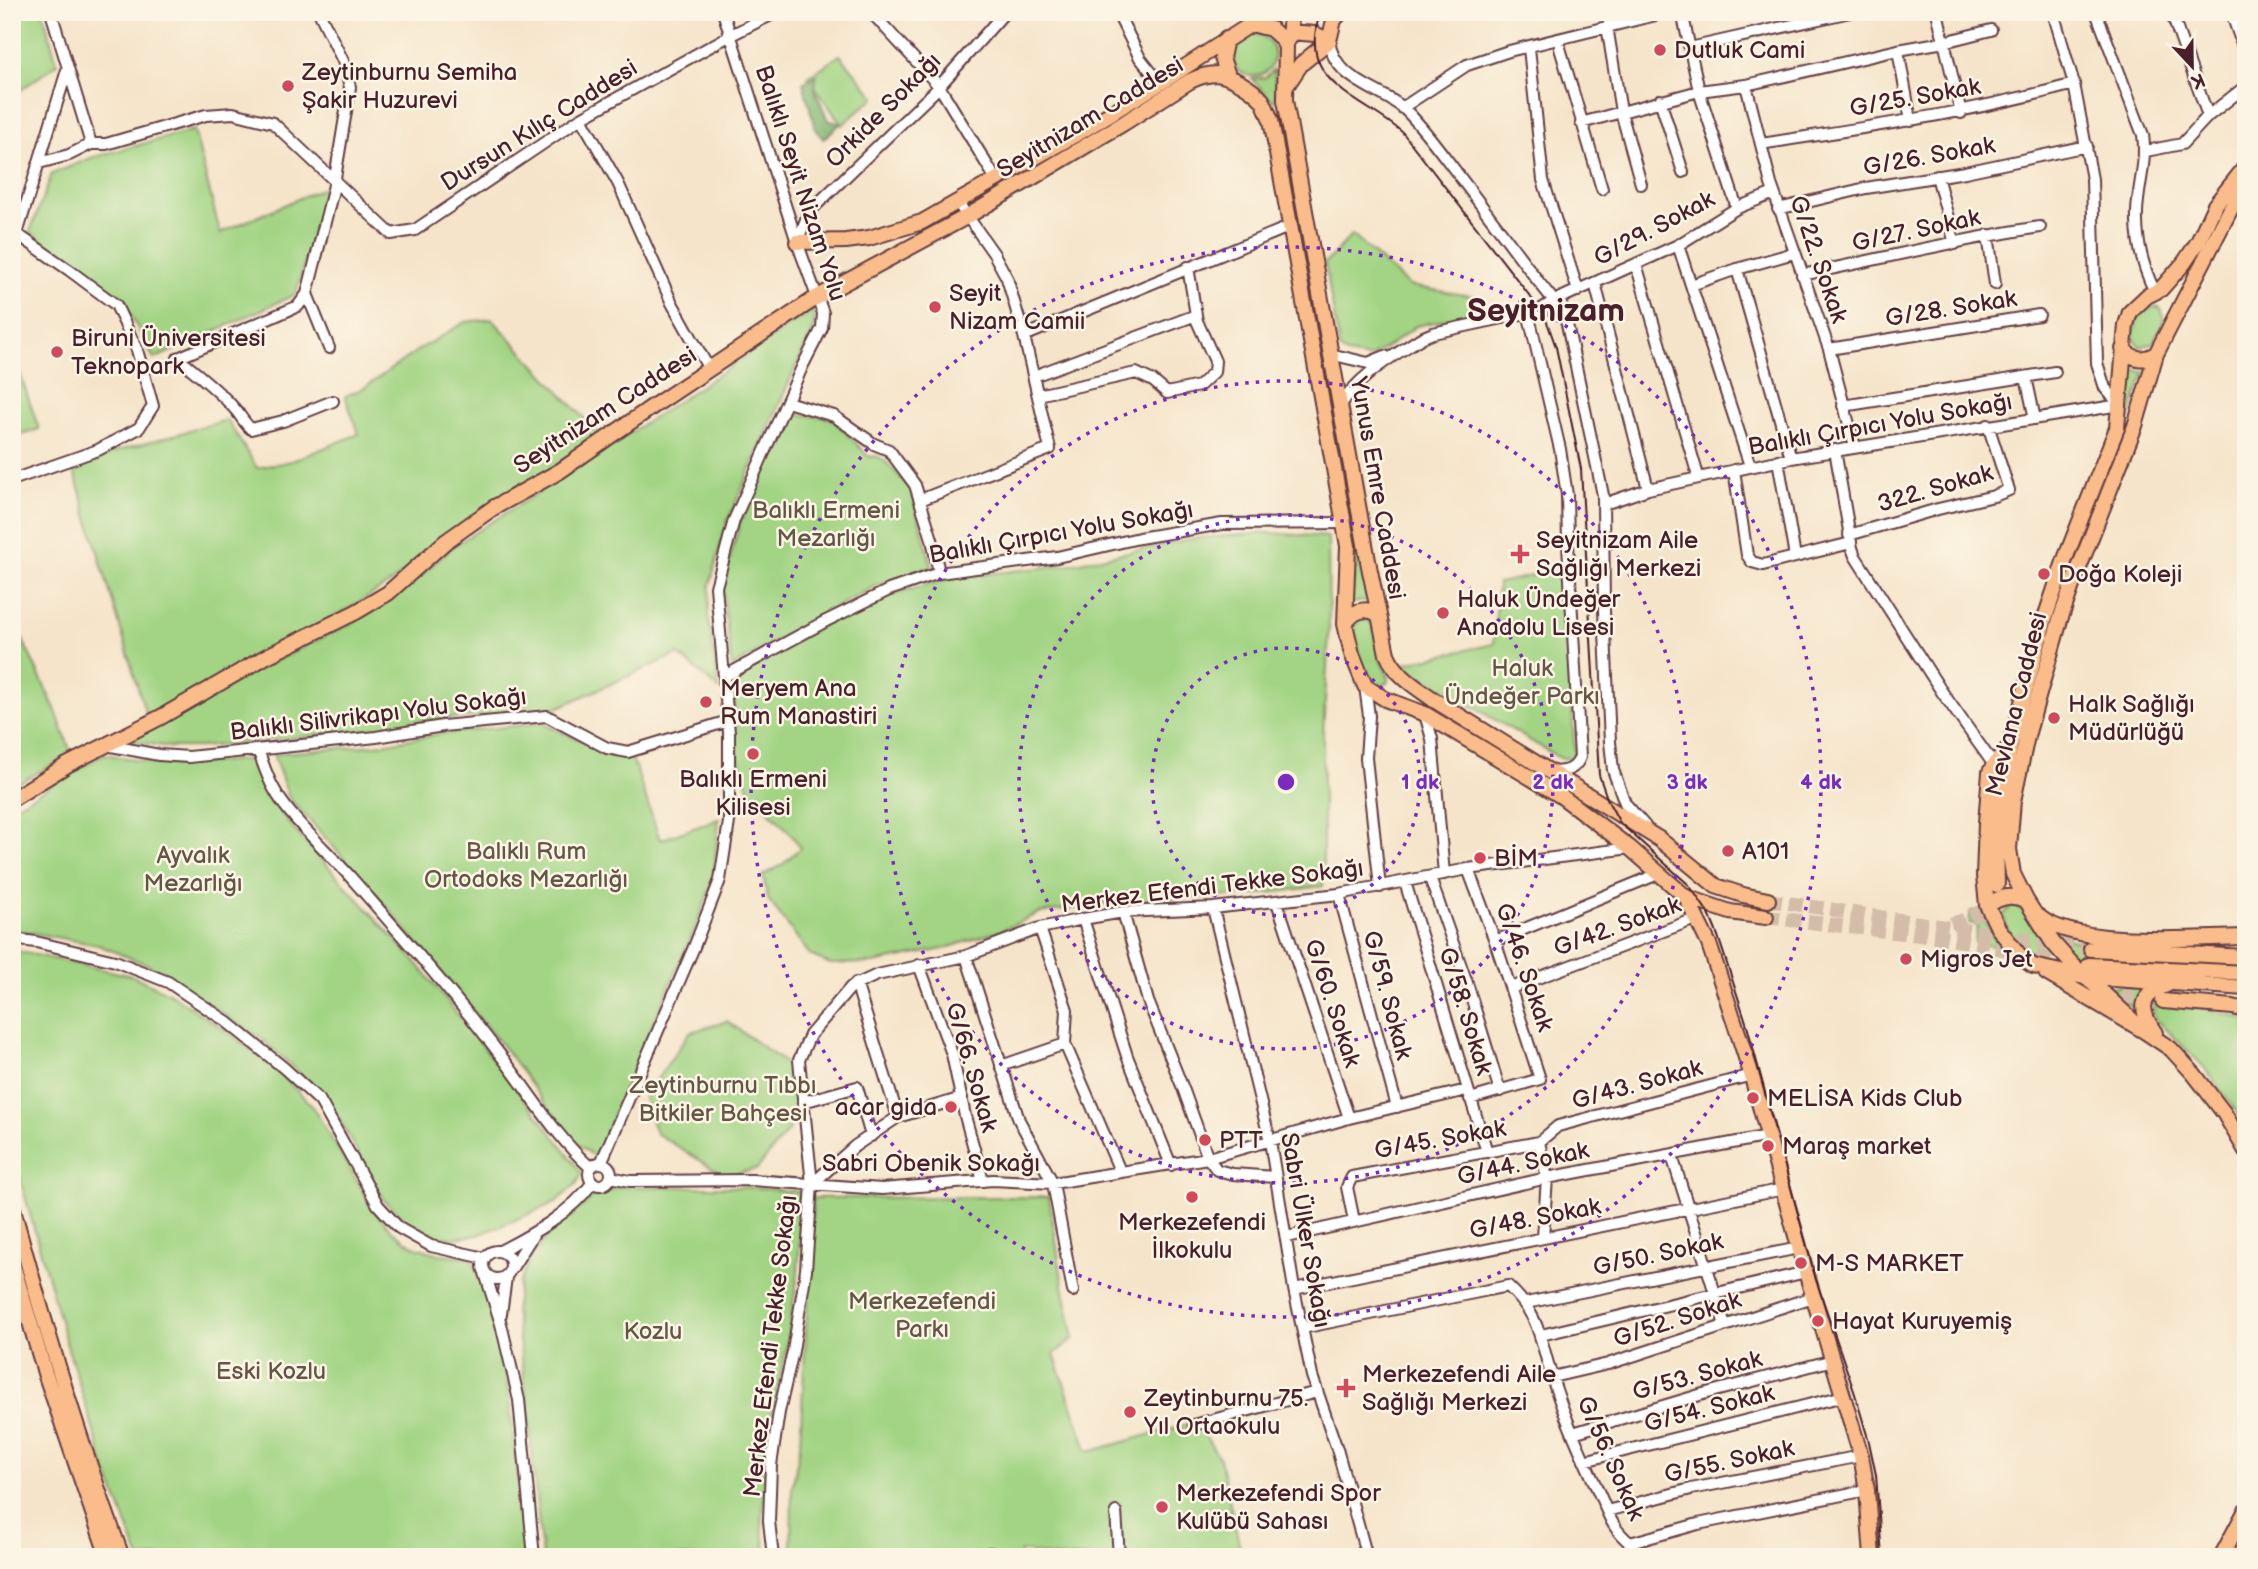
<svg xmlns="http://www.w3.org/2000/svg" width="2258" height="1569" font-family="'Balsamiq Sans',sans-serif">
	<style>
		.green { fill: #a2d483; stroke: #767a57; stroke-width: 2 }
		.forest { fill: #81b671; stroke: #666a4e; stroke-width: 2 }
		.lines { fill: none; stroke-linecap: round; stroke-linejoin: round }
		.major-tunnel { stroke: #d3bda9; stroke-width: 14; stroke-dasharray: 14 7; stroke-linecap: butt }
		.minor-casing { stroke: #643d43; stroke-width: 14 }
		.major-casing { stroke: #643d43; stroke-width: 18 }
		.minor { stroke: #fff; stroke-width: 10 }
		.major { stroke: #f9bc8a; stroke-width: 14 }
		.tram { stroke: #4a1f2b; stroke-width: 2 }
		.ring { fill: none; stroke: #7b2cbf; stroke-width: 3.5; stroke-dasharray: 3.5 7 }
		.poi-dot { fill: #d1495b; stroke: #fcf5e5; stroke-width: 2.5 }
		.labels { text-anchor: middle; stroke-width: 5; stroke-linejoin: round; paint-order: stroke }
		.poi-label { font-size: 24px; fill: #4a1f2b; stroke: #fcf5e5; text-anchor: start }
		.street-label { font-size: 24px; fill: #4a1f2b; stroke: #fcf5e5 }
		.park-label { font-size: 24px; fill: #645545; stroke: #fcf5e5 }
		.district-label { font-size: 32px; font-weight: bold; fill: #4a1f2b; stroke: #fcf5e5 }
		.centre { fill: #7b2cbf; stroke: #fcf5e5; stroke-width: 3.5 }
		.ring-label { font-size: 21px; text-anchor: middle; font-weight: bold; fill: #7b2cbf; stroke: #fcf5e5; stroke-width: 5; stroke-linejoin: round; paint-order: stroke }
	</style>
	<rect width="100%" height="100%" fill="#fcf5e5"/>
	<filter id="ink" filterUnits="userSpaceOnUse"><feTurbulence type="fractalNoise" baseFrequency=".0143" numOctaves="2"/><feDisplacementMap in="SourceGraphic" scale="14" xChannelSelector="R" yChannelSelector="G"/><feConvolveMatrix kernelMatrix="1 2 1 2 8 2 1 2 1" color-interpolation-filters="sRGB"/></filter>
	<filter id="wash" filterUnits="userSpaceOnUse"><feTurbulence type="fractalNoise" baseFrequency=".00686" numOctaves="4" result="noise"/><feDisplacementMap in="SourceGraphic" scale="28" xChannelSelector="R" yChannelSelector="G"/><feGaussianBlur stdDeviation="1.57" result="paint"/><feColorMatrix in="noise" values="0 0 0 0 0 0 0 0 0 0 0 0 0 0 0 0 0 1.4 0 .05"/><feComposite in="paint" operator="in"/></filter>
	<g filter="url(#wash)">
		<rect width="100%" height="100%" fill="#f5e4c9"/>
		<path class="green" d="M12,12H43L57,64L12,96Z
			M1232 55a21 21 0 1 1 42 0a21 21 0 1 1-42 0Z
			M840,55L875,97L842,125L808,77Z
			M1274,69L1276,100L1272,101L1252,79L1266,77Z
			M194,130L220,233L325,187L296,294L154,359L122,299L30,232L52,174L91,158Z
			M1352,235L1409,286L1478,297L1476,313L1416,326L1393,343L1369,358L1347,354L1340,350L1325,263Z
			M2157,307L2161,309C2167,321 2158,333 2153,343L2140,347L2133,337C2134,322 2141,309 2157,307Z
			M812,310C819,327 809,340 801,355L727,522L710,585L708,617L719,689L678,654L550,711L437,719L372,730L201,747H170L130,741L259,669L346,626L402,592L455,545L588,461L737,362Z
			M492,319L600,435L533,481L389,584L350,608L147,718L72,464L227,420L257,468L292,461L359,434L345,396L364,388L418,350L465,322Z
			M12,351L39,429L12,438Z
			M2130,369L2145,372L2129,419H2125Z
			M793,414L832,418L869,457L877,456L885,461L911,489L932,567L874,587L814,619L732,667L722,587L740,523Z
			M1268,533L1328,537L1329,633L1323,734V886L1250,895L1123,901L1039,913L1002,930L943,949L874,963L830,964L810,955L768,899L763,875L782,865L800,848C792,830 764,809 751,791C731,762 736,710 734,675L833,620L904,591L951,578L1066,565L1196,538Z
			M1356,545L1368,600L1353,603L1352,601Z
			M1551,572L1554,578L1562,579L1575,753L1570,759L1558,757L1401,664L1494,644L1498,583Z
			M12,617L55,709L72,755L12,786Z
			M1362,618L1371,622L1381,662L1389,677L1387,683L1381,686C1361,677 1356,645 1354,625Z
			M541,723L603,750L631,755L660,840L719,819L713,879L698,921L595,1157L571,1139L506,1050L370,887L289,798L273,754L376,745L440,734Z
			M105,754L158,764H194L253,759L267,793L290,825L415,961L566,1151L582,1174L576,1184L556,1202L513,1221L478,1235L452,1238L432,1236L413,1226L384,1200L340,1121L310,1083L262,1039L148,965L98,945L12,929V808Z
			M2015,906L2024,912L2044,944L2045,950L2040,955C2022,956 2006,930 2003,915L2010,907Z
			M1971,911L1979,912L2000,948L1975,942L1978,925L1969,923Z
			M2059,937L2090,943L2087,971L2058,938Z
			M12,950L133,976L169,993L231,1034L285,1078L312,1106L373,1208L391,1230L413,1246L439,1254L471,1257L501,1328L527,1557H139L105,1467L66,1342L12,1150Z
			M2107,986L2146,987L2141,992L2134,1009Z
			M2162,994L2213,1011L2246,1019V1127L2235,1109L2202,1065L2154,1017L2153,1003Z
			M727,1021L792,1068L802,1113L757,1169L725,1176L656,1133L644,1098L690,1032Z
			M618,1187H742L802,1192L798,1273L784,1360L768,1433L762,1527L767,1557H542L527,1400L515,1311L519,1284L528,1262L545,1239L593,1197Z
			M1049,1197L1063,1286L1074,1338L1054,1354L1088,1452L1196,1422L1220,1459L1242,1557H1056L1021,1551L1020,1557H791L792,1489L800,1446L813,1198Z"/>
		<path class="forest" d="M816,75L815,90L828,120L840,124L823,139L815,127L803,83Z"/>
	</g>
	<g filter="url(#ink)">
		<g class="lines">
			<path class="major-tunnel" d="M1768,900L2091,949
				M1766,917L1945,938L2076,963
				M1951,924C1974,917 1991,911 1997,885
				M2060,979L2122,996L2157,1000"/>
			<defs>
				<path id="minor" d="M51,12L91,144
					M319,12L343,61L350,87L333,190L307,294L298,306L178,358C197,374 217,389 233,407C240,414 243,422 251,429L283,421L333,401
					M871,12L939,86L997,181
					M1117,12L1140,58L1160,83
					M1682,12L1699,91L1737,208
					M1937,12L1961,113
					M2053,12L2074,84L2092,179L2097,363L2105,388L2120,405
					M2096,12L2143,135C2147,162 2138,186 2137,212C2136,240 2143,268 2155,292
					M2171,12L2208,116
					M2231,12L2246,55
					M1607,26L1621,112L1641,184
					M1329,41C1334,79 1376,87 1402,107C1419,121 1443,155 1457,173C1484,209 1511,245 1538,281L1554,301L1561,304L1567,324L1603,495L1604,610L1610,742L1613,770L1625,803L1645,826
					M1529,48L1543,180L1578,291
					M1560,48L1602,189
					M1690,48L1850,12
					M1898,50L1911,121
					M1746,85L1771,184L1829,349L1855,447
					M1660,100L1683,172
					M1402,108L1467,65L1509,51L1668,12
					M581,118L618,183L672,303L709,369
					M1581,123L1699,91L1746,85L1898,50L1944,42L1991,30
					M1761,144C1868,127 1970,113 2074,84
					M2146,151L2182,144L2208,116L2246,86
					M39,163L69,155L91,144H106L206,115L233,113L273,123L391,234L415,230L581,118L731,35L777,12
					M1937,176L1955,244
					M1778,209L1866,188L1965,172L2087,146
					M17,234L67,70
					M1988,235L1995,284
					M797,242L809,212L936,90L1005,12
					M1678,245L1750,466
					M1636,264L1698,476
					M1737,269L1791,458
					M1802,275C1881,259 1960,239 2040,227
					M1595,283L1648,489
					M1691,285L1737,269L1794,253
					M307,294L329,348
					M1528,312L1560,449L1567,495L1568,544L1580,757C1575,771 1565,771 1553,772
					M1024,336L1291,226
					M1829,349L2039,315
					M1330,354L1368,363L1385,356
					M1034,376L1196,315
					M2026,377L2035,419
					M1038,395L1136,373L1153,381L1167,393L1199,386L1214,372L1215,361L1197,321L1188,267
					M787,402L834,416L874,444L889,450L915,485L932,539L939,573
					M1843,406L2055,372
					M1340,407C1356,377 1393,356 1421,338L1433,333L1540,310L1554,301L1678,245L1737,208L1774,193
					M1835,450L1852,548L1855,556L1942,692L1994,765
					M1778,460L1795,557
					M1734,470L1747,555L1752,562L1763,565L1851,543
					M12,480L98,450L139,428L153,406L137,350L116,305L69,270L17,234
					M920,500L1050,449L1024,336L1007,278L994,254L958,203
					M1604,504L1648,489L1791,458L2120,405
					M1849,535L1938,509L1994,496L2009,490L1988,425
					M725,676L826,621L889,590L939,573L1057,557L1139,538L1222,524L1344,523
					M1365,686L1369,716L1366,758L1380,887
					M1425,714L1432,739L1444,874
					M106,745L159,755L189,757L376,737L443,726L547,716L607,748L628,752L728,721
					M258,750C263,763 267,777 274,789C289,818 332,855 354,881C403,937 453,993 498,1052C528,1090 554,1135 591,1168
					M1468,869L1495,941L1540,1079L1470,1099
					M1430,878L1467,983L1500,1091
					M1405,882L1487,1152
					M1339,894L1397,1107
					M1277,902L1349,1118
					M1213,908L1270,1141L1294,1289L1312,1376L1337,1449L1367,1557
					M1123,912L1148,1001L1184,1091L1208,1158L1217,1170L1233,1174L1275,1177
					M1083,919L1127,1056L1171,1165
					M1040,928L1067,1010L1065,1044L1120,1171
					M12,939L36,942L115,961L168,982L226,1021L284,1068L320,1101L378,1205L399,1228L431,1246L485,1258
					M1495,941L1658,874
					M966,956L1019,1120L1053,1183L1073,1291
					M919,965L952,1054L965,1116L983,1181
					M856,983L898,1117
					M1511,988L1698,918
					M1001,1066L1065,1044
					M803,1102L857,1087L871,1136
					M1539,1142L1558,1126L1752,1075
					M1539,1142L1547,1178L1543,1237
					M1672,1156L1725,1325
					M589 1174a11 11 0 1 1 22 0a11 11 0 1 1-22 0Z
					M601,1163L694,947L720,880L729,822V733L716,587L734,520L803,365L822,328L823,313L797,242L723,12
					M611,1177L630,1181L752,1180L882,1189L993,1180L1053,1183L1208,1158L1349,1118L1467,1090
					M812,1184L855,1146L898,1117L962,1098
					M1354,1221L1347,1187L1352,1177L1539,1142
					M1287,1237L1547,1178L1769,1136
					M483 1265a14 14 0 1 1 28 0a14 14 0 1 1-28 0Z
					M500,1251C533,1234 571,1213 593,1182
					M512,1268L533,1235
					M485,1273L501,1324L519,1400L534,1557
					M1294,1289L1784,1189
					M1526,1303L1799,1248
					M501,1314L506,1277
					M1302,1328L1508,1286C1541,1317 1539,1337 1552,1377C1564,1417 1582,1455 1599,1493C1608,1513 1612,1529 1630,1543L1698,1524L1867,1490
					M1541,1335L1806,1272
					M1552,1377L1608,1364L1813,1297
					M1194,1425L1317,1392
					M1573,1433L1703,1394L1833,1360
					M1584,1461L1844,1396
					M1607,1511L1691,1489L1861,1456
					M1116,1512L1119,1557
					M989,1553L1013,1557
					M773,1557L769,1521L771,1465L779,1412L793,1351L806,1270L812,1184L799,1060L810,1035L851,987L877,975L966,956L1040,928L1083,919L1123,912L1213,908L1339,894L1468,869L1630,848"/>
				<path id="major" d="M1251,24L1271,29L1282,39L1286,47L1285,100L1369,566L1387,654C1396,676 1416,687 1434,700L1659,839L1716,886L1743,895L1768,900
					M1290,32L1315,34L1329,41
					M1226,39L1222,58L1229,78
					M1289,39L1291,12
					M1329,41L1334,20L1341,12
					M1285,88L1301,64L1329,41
					M797,242L846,241L869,238L922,222L1080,132L1160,83L1270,12
					M2123,349C2134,360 2143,361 2156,354
					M1345,624C1352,612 1365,605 1379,615
					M2009,747L1994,765L1990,772L1986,823L1984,876L1987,905L1998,928L2020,956L2033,966L2084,977L2246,988
					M12,799L67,765L161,717L267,656L356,612L388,593L445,542L493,508L560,471L652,407L816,298L968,216L1124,123L1190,81C1198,77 1208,74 1217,74C1231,76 1253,89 1262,100C1266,106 1268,114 1271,120L1348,546L1345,624L1352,654L1365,686L1385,699L1425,714L1561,796L1630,848L1686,897L1730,912L1766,917
					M1997,885L1996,837L2001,798L2010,746L2045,618L2065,559L2117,428L2126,325L2130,312L2147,296L2161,289L2184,263L2198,242L2215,205L2246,166
					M1686,897L1709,944L1750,1070L1806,1272L1861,1456L1867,1490L1872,1557
					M1987,905C2001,897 2010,894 2026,900
					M2038,916C2075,948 2196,938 2246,937
					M2091,949L2246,957
					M2089,965L2246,973
					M2046,973L2144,1031L2171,1049L2194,1074L2224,1113L2246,1151
					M2163,1001L2233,1007L2246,1010
					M2144,1031L2072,964L2053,943L2026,900L2013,874L2009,849L2013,801L2027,736L2060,620L2073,583L2135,426L2156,354L2241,189L2246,185
					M2155,1033C2139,1010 2139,995 2167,985
					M12,1205C44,1324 79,1441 122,1557
					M12,1262L45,1373L108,1557
					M2221,1557L2246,1510"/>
			</defs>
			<use href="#minor" class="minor-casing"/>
			<use href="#major" class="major-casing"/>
			<use href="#minor" class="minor"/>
			<use href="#major" class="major"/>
			<path class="tram" d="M1321,12C1293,83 1364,98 1403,133L1536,304L1547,322L1556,347L1581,469L1599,775L1608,801L1620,823L1689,885L1709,914L1718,936L1746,1022L1816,1280L1855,1394L1869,1442L1876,1475L1882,1557"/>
		</g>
	</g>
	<g class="ring">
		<circle cx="1286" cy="782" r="134"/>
		<circle cx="1286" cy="782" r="267"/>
		<circle cx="1286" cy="782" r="401"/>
		<circle cx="1286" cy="782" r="535"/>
	</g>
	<g class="poi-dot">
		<circle cx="1660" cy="50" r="7"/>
		<circle cx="288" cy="86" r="7"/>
		<circle cx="935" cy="307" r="7"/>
		<circle cx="57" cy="352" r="7"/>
		<path d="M1516.5 543.5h7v7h7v7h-7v7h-7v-7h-7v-7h7z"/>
		<circle cx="2044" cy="574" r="7"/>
		<circle cx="1443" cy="613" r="7"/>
		<circle cx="706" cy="702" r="7"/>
		<circle cx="2054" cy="718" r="7"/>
		<circle cx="753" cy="754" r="7"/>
		<circle cx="1728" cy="851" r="7"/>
		<circle cx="1480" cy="858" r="7"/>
		<circle cx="1906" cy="959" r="7"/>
		<circle cx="1753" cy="1098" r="7"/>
		<circle cx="951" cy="1107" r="7"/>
		<circle cx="1205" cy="1140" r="7"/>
		<circle cx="1768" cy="1146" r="7"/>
		<circle cx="1192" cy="1197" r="7"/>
		<circle cx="1801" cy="1263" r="7"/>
		<circle cx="1818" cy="1321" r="7"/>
		<path d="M1342.5 1377.5h7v7h7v7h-7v7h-7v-7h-7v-7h7z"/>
		<circle cx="1130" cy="1412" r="7"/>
		<circle cx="1162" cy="1507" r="7"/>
	</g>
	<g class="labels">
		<g class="poi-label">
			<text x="1674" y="58">Dutluk Cami</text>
			<text x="302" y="80">Zeytinburnu Semiha<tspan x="302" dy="28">Şakir Huzurevi</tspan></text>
			<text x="949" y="301">Seyit<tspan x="949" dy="28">Nizam Camii</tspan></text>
			<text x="71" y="346">Biruni Üniversitesi<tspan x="71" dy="28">Teknopark</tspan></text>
			<text x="1536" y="548">Seyitnizam Aile<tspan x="1536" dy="28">Sağlığı Merkezi</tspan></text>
			<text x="2058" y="582">Doğa Koleji</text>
			<text x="1457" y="607">Haluk Ündeğer<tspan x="1457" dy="28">Anadolu Lisesi</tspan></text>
			<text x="720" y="696">Meryem Ana<tspan x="720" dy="28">Rum Manastiri</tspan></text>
			<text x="2068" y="712">Halk Sağlığı<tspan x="2068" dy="28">Müdürlüğü</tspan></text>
			<text x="753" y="787" text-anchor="middle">Balıklı Ermeni<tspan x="753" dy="28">Kilisesi</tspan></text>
			<text x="1742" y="859">A101</text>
			<text x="1494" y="866">BİM</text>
			<text x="1920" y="967">Migros Jet</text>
			<text x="1767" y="1106">MELİSA Kids Club</text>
			<text x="937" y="1115" text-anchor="end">acar gida</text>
			<text x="1219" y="1148">PTT</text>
			<text x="1782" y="1154">Maraş market</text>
			<text x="1192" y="1230" text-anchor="middle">Merkezefendi<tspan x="1192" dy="28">İlkokulu</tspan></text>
			<text x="1815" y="1271">M-S MARKET</text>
			<text x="1832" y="1329">Hayat Kuruyemiş</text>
			<text x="1362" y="1382">Merkezefendi Aile<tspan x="1362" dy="28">Sağlığı Merkezi</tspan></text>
			<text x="1144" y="1406">Zeytinburnu 75.<tspan x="1144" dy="28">Yıl Ortaokulu</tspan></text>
			<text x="1176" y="1501">Merkezefendi Spor<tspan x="1176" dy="28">Kulübü Sahası</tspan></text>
		</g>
		<g class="street-label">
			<text transform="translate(1915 97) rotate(-10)" y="8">G/25. Sokak</text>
			<text transform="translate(883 110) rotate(-45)" y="8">Orkide Sokağı</text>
			<text transform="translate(1090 117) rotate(-31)" y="8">Seyitnizam Caddesi</text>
			<text transform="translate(539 125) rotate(-32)" y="8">Dursun Kılıç Caddesi</text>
			<text transform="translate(1929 156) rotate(-10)" y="8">G/26. Sokak</text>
			<text transform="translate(801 183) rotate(72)" y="8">Balıklı Seyit Nizam Yolu</text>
			<text transform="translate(1654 228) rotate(-28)" y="8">G/29. Sokak</text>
			<text transform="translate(1916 230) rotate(-12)" y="8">G/27. Sokak</text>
			<text transform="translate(1819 259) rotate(71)" y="8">G/22. Sokak</text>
			<text transform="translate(1951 308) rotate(-9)" y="8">G/28. Sokak</text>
			<text transform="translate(605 410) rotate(-33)" y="8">Seyitnizam Caddesi</text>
			<text transform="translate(1880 424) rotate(-10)" y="8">Balıklı Çırpıcı Yolu Sokağı</text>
			<text transform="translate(1378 488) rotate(80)" y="8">Yunus Emre Caddesi</text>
			<text transform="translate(1935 488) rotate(-16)" y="8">322. Sokak</text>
			<text transform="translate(1061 532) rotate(-10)" y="8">Balıklı Çırpıcı Yolu Sokağı</text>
			<text transform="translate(2016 704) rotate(-76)" y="8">Mevlana Caddesi</text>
			<text transform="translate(378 714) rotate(-7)" y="8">Balıklı Silivrikapı Yolu Sokağı</text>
			<text transform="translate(1212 886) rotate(-7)" y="8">Merkez Efendi Tekke Sokağı</text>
			<text transform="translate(1617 926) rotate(-20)" y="8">G/42. Sokak</text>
			<text transform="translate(1525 967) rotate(71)" y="8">G/46. Sokak</text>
			<text transform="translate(1388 995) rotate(75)" y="8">G/59. Sokak</text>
			<text transform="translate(1333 1003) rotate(72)" y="8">G/60. Sokak</text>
			<text transform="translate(1466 1011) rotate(73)" y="8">G/58. Sokak</text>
			<text transform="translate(972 1067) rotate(74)" y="8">G/66. Sokak</text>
			<text transform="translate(1637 1084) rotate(-15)" y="8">G/43. Sokak</text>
			<text transform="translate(1440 1139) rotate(-10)" y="8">G/45. Sokak</text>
			<text x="931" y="1171">Sabri Obenik Sokağı</text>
			<text transform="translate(1523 1163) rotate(-12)" y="8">G/44. Sokak</text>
			<text transform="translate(1535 1218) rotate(-11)" y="8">G/48. Sokak</text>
			<text transform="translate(1306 1230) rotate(80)" y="8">Sabri Ülker Sokağı</text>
			<text transform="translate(1658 1254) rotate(-12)" y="8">G/50. Sokak</text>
			<text transform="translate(1677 1319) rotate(-18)" y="8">G/52. Sokak</text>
			<text transform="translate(770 1346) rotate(-83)" y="8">Merkez Efendi Tekke Sokağı</text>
			<text transform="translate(1697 1375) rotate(-15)" y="8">G/53. Sokak</text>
			<text transform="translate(1709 1408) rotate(-14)" y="8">G/54. Sokak</text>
			<text transform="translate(1611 1458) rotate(66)" y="8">G/56. Sokak</text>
			<text transform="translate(1729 1461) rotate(-12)" y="8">G/55. Sokak</text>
		</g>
		<g class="park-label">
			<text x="826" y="518">Balıklı Ermeni<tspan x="826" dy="28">Mezarlığı</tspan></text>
			<text x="1522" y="676">Haluk<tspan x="1522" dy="28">Ündeğer Parkı</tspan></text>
			<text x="526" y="859">Balıklı Rum<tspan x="526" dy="28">Ortodoks Mezarlığı</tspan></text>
			<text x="193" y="863">Ayvalık<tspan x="193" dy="28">Mezarlığı</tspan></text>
			<text x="723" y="1093">Zeytinburnu Tıbbı<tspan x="723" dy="28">Bitkiler Bahçesi</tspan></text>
			<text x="922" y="1309">Merkezefendi<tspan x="922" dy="28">Parkı</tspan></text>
			<text x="653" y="1339">Kozlu</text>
			<text x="271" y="1379">Eski Kozlu</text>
		</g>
		<g class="district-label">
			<text x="1546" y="321">Seyitnizam</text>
		</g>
	</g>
	<circle cx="1286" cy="782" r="10" class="centre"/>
	<g class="ring-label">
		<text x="1420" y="789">1 dk</text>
		<text x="1553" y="789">2 dk</text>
		<text x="1687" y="789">3 dk</text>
		<text x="1821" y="789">4 dk</text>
	</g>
	<rect width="2258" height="1569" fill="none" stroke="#fcf5e5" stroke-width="42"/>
	<g transform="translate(2192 66) rotate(158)" stroke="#fcf5e5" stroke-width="5" paint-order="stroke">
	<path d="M0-5L12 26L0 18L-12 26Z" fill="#4a1f2b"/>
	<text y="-10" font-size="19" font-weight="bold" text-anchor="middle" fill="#4a1f2b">K</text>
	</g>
</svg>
